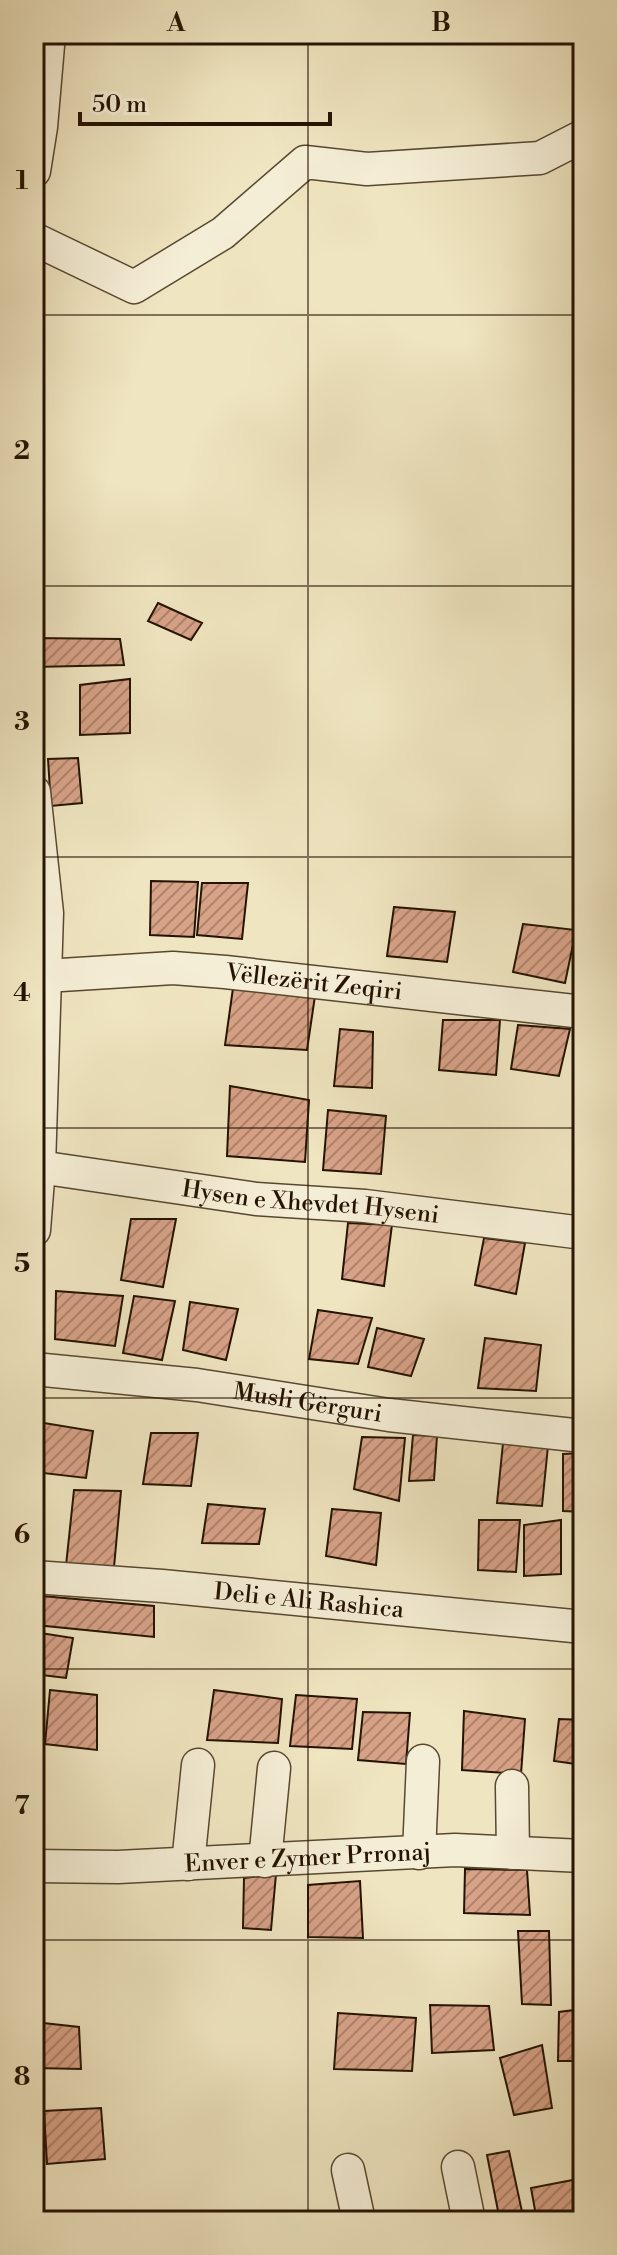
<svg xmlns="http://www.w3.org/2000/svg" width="617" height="2255" font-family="'Libre Bodoni',serif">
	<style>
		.building { fill: url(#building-hatch); stroke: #241300; stroke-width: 2 }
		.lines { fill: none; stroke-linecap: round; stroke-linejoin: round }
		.minor-casing { stroke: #574830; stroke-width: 35 }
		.minor { stroke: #f5eed6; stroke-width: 32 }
		.grid { fill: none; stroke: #241300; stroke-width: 2; stroke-opacity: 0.55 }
		.labels { text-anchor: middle; stroke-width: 6; stroke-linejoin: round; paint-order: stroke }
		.street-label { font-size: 24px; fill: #241300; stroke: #f5eed6 }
		.neatline { fill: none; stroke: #241300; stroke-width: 3 }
		.grid-label { font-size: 26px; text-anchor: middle; font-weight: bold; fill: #241300 }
	</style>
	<defs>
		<pattern id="building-hatch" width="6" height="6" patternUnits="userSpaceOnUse" patternTransform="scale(2)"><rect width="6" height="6" fill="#d8a287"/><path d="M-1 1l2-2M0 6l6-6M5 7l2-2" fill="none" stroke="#af836c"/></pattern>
	</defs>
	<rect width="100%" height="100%" fill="#efe5c0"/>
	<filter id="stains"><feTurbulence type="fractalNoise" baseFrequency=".0025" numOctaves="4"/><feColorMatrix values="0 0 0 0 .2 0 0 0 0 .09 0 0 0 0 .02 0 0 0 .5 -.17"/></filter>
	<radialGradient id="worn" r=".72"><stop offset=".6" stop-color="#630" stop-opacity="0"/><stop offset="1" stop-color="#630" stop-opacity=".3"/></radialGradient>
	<path class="building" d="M158,603L202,623L191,640L148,621Z
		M34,638L120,639L124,665L34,667Z
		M130,679V733L80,735V685Z
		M78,758L82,803L51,806L48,759Z
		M151,881L198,882L194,937L150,935Z
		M202,883H248L242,939L197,935Z
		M394,907L455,912L447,962L387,956Z
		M523,924L576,930L565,983L513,972Z
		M583,949V993L575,992Z
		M233,988L315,996L307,1050L225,1045Z
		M443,1020H500L496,1075L439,1070Z
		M518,1025L570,1029L559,1076L511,1069Z
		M340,1029L373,1032L372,1088L334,1086Z
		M230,1086L309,1100L305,1162L227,1156Z
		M328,1110L386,1116L381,1174L323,1170Z
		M583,1133V1180L577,1179Z
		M131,1219H176L163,1287L121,1280Z
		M348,1223L392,1225L384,1286L342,1279Z
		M484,1238L525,1243L516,1294L475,1285Z
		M580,1258H583V1301L577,1300Z
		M56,1291L123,1296L115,1346L55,1339Z
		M134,1296L175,1301L162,1360L123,1353Z
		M190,1302L238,1309L226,1360L183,1350Z
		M318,1310L372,1318L358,1364L309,1359Z
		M377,1328L424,1339L411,1376L368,1367Z
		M485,1338L541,1345L536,1391L478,1388Z
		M44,1423L93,1431L86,1478L34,1472Z
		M151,1433H198L191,1486L143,1484Z
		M413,1435L437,1436L434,1480L409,1481Z
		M362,1437L405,1438L399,1501L354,1489Z
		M503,1443L548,1446L542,1506L497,1503Z
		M583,1453V1512L563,1511V1454Z
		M74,1490L121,1491L113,1578L65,1575Z
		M208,1504L265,1509L259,1544L202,1543Z
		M332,1509L381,1513L376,1565L326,1556Z
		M479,1520H520L516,1572L478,1570Z
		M561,1520V1574L524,1576V1525Z
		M42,1596L154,1606V1637L36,1625Z
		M34,1632L73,1638L66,1678L34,1674Z
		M50,1690L97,1695V1750L45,1744Z
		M214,1690L282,1699L278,1743L207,1740Z
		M296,1695L357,1699L352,1749L290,1746Z
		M34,1703L44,1704L34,1760Z
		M464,1711L525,1719L521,1774L462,1770Z
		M363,1712L410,1713L406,1764L358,1760Z
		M559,1719L583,1720V1765L554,1761Z
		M465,1869L527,1870L530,1915L464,1913Z
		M583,1873V1922L580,1923V1874Z
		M276,1874L271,1930L243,1928L244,1878Z
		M360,1881L363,1938L308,1937V1885Z
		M518,1931H549L551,2005L522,2004Z
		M430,2005L489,2006L494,2050L432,2053Z
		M583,2009V2061H558L559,2012Z
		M338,2013L416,2018L412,2071L334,2069Z
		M34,2022L79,2027L81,2069L34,2068Z
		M542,2045L552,2108L514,2115L500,2058Z
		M101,2108L105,2159L47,2164L44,2111Z
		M509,2151L524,2221H500L487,2155Z
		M583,2178V2221H537L531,2188Z"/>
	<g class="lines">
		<defs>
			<g id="minor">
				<path d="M34,171L41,127L49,34"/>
				<path d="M34,239L134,287L223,233L305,162L367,169L540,158L583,136"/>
				<path d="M34,792L47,913L39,1167L34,1230"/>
				<path id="s1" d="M45,976L173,968L225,972L583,1012"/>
				<path id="s2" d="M39,1167L256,1199L365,1206L583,1233"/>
				<path id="s3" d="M34,1369L197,1385L389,1415L583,1436"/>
				<path id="s4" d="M34,1577L162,1586L583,1627"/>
				<path d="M512,1786L513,1853"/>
				<path d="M419,1853L423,1761"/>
				<path d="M265,1861L274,1768"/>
				<path d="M188,1864L198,1765"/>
				<path id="s5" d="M34,1866L118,1867L455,1850L583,1856"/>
				<path d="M458,2167L469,2221"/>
				<path d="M348,2170L359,2221"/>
			</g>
		</defs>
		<use href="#minor" class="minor-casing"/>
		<use href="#minor" class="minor"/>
	</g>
	<path class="grid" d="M308,34V2221M34,315H583M34,586H583M34,857H583M34,1128H583M34,1398H583M34,1669H583M34,1940H583"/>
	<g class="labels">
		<g class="street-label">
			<text dy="8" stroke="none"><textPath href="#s1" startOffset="270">Vëllezërit Zeqiri</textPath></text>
			<text dy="8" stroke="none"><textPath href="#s2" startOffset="274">Hysen e Xhevdet Hyseni</textPath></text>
			<text dy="8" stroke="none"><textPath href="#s3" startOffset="276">Musli Gërguri</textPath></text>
			<text dy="8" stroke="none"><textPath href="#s4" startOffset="276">Deli e Ali Rashica</textPath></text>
			<text dy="8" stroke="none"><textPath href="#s5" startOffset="274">Enver e Zymer Prronaj</textPath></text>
		</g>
	</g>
	<rect width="617" height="2255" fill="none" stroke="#efe5c0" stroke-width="88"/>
	<path d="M80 112v12h250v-12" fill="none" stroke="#241300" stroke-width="4"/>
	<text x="92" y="112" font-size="24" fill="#241300" stroke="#f5eed6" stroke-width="6" paint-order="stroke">50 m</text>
	<rect x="44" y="44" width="529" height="2167" class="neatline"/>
	<g class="grid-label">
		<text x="176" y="31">A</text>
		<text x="441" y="31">B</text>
		<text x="22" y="189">1</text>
		<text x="22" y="459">2</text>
		<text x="22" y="730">3</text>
		<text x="22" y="1001">4</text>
		<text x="22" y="1272">5</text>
		<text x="22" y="1543">6</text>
		<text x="22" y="1814">7</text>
		<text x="22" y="2085">8</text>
	</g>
	<rect width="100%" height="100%" filter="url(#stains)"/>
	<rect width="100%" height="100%" fill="url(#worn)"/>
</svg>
